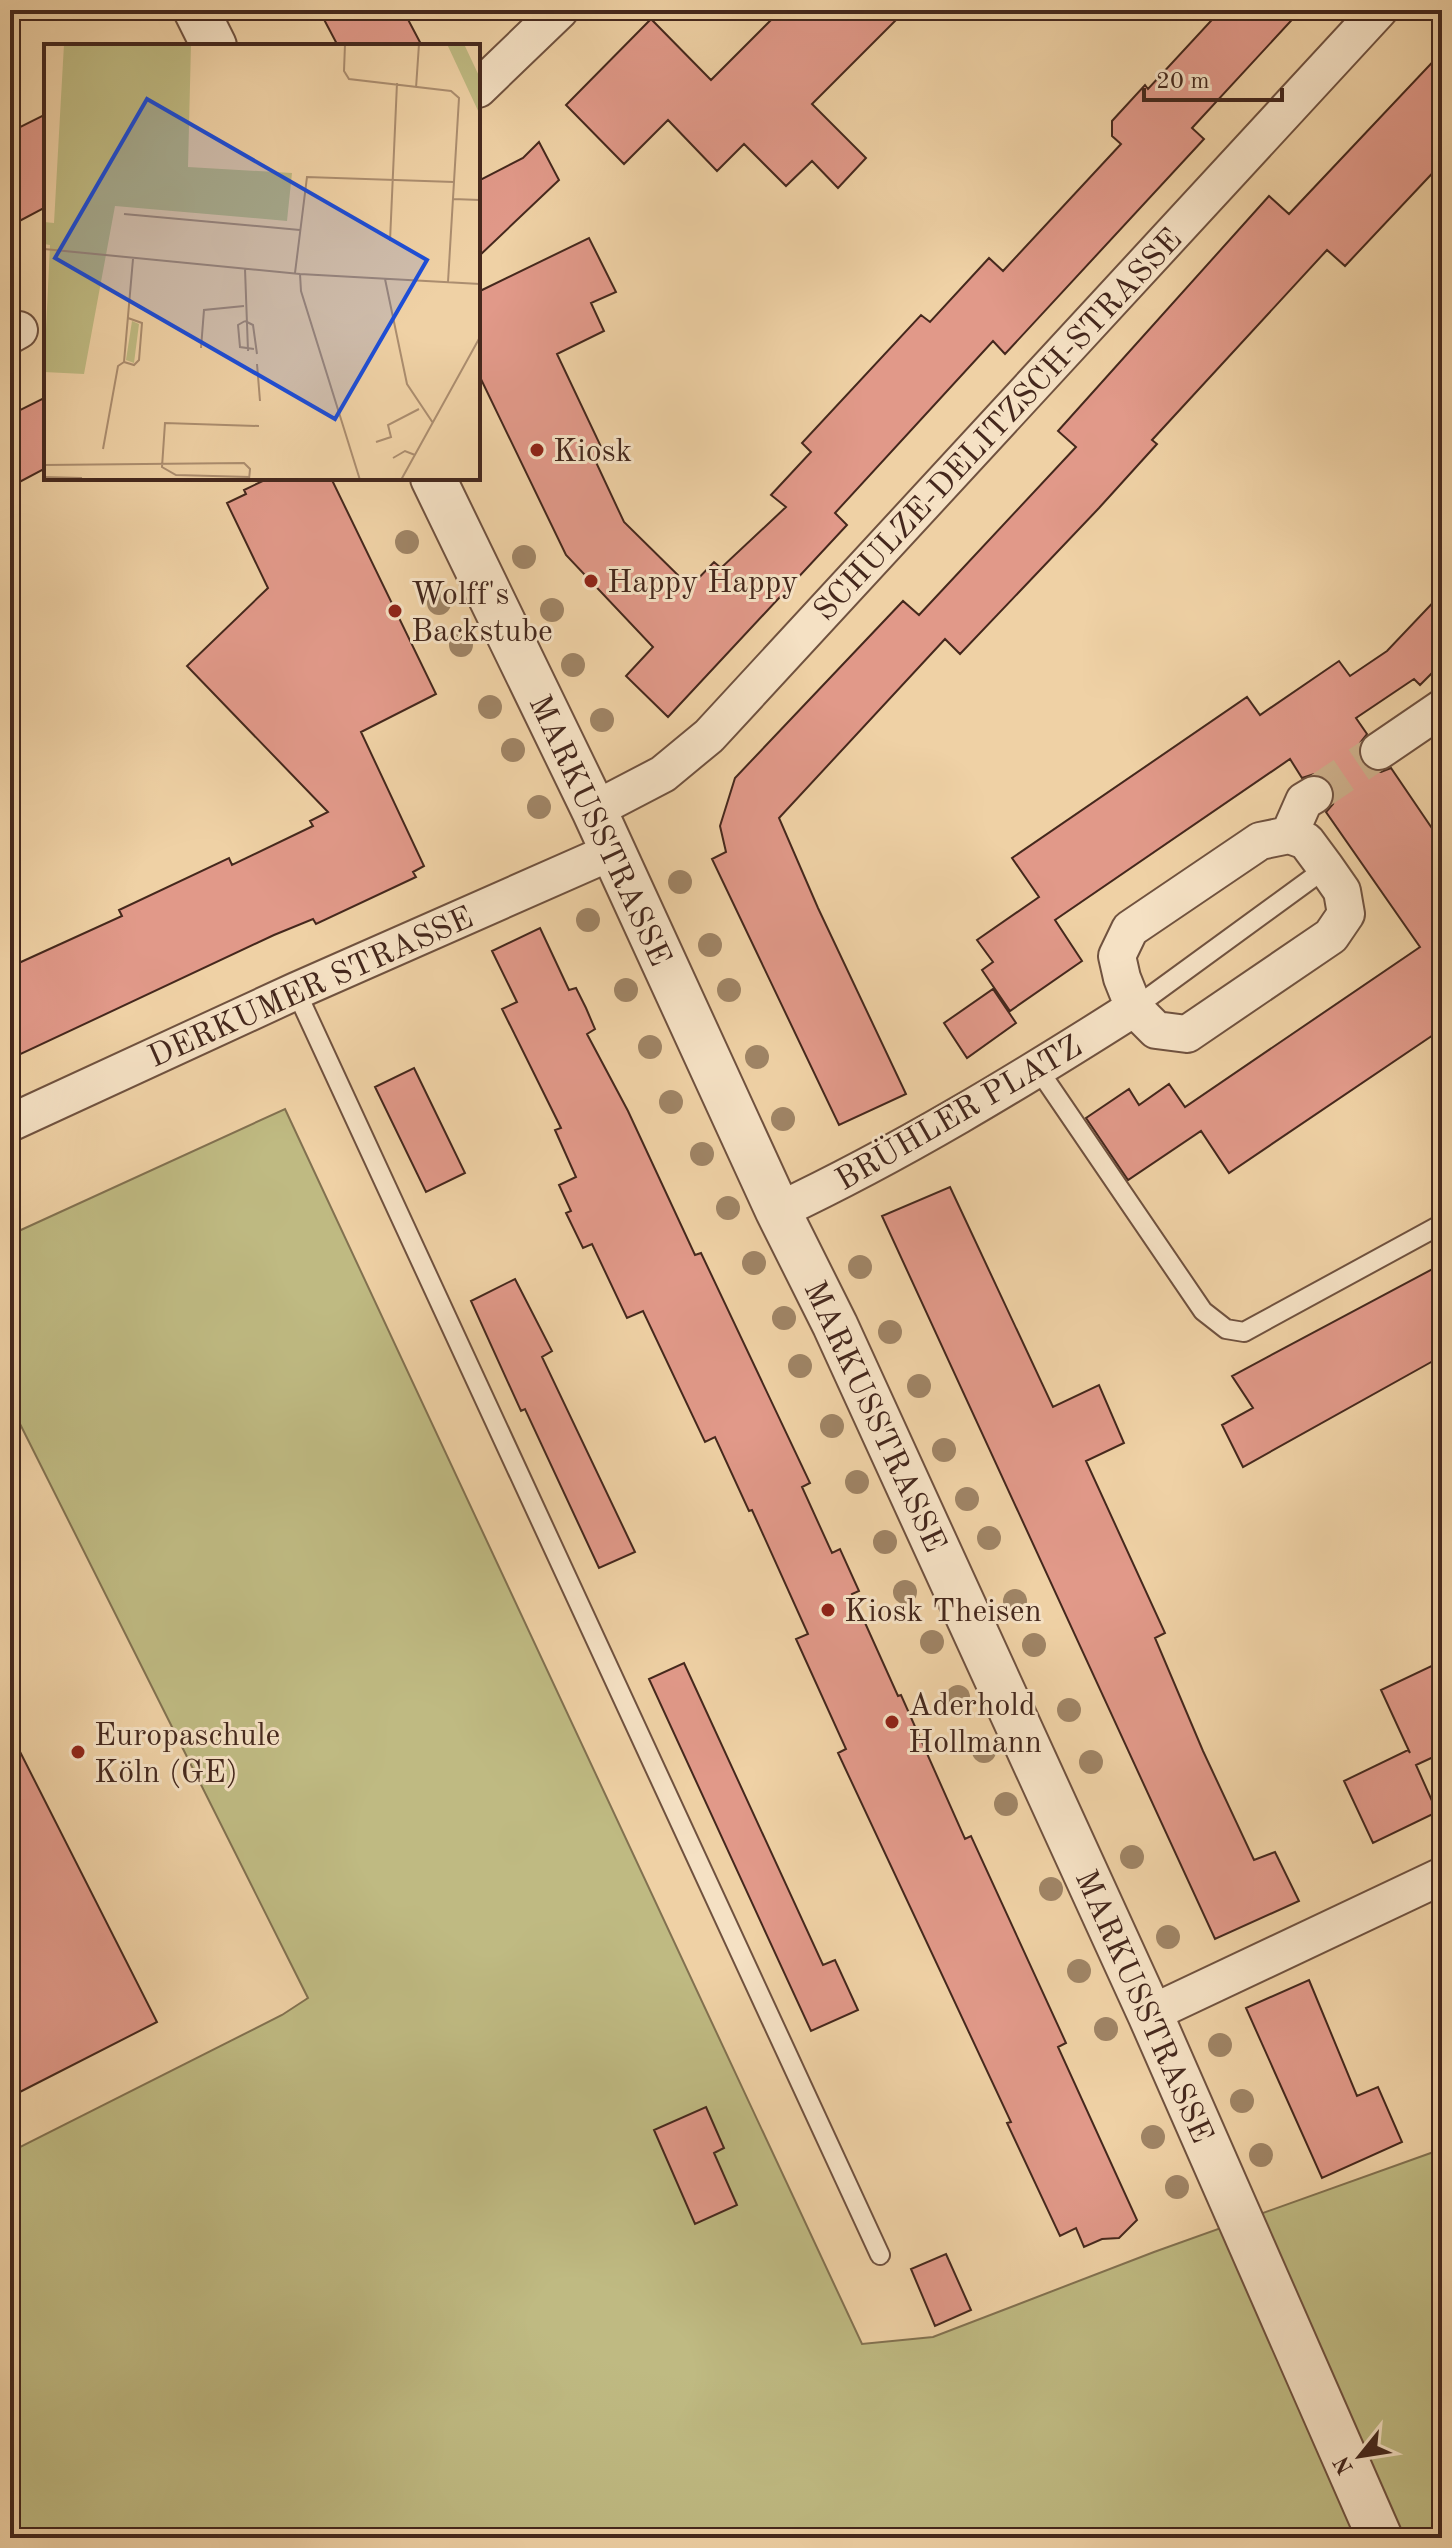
<svg xmlns="http://www.w3.org/2000/svg" width="1452" height="2548" font-family="'Old Standard TT',serif">
	<style>
		.green { fill: #bfba82; stroke: #827150; stroke-width: 2 }
		.building { fill: #e19989; stroke: #45281d; stroke-width: 2 }
		.lines { fill: none; stroke-linecap: round; stroke-linejoin: round }
		.minor-tunnel { stroke: #cdaf8a; stroke-width: 36; stroke-dasharray: 36 18; stroke-linecap: butt }
		.service-casing { stroke: #70523f; stroke-width: 22 }
		.minor-casing { stroke: #70523f; stroke-width: 40 }
		.tertiary-casing { stroke: #70523f; stroke-width: 48 }
		.service { stroke: #f5e1c4; stroke-width: 18 }
		.minor { stroke: #f5e1c4; stroke-width: 36 }
		.tertiary { stroke: #f5e1c4; stroke-width: 44 }
		.tree { fill: #9f8465 }
		.poi-dot { fill: #8f2418; stroke: #f5e1c4; stroke-width: 3 }
		.labels { text-anchor: middle; stroke-width: 6; stroke-linejoin: round; paint-order: stroke }
		.street-label { font-size: 32px; fill: #45281d; stroke: #f5e1c4 }
		.poi-label { font-size: 32px; fill: #45281d; stroke: #f5e1c4; text-anchor: start }
		.inset-road { fill: none; stroke: #ab8d6f; stroke-width: 2 }
		.view { fill: #1d4ed8; fill-opacity: 0.15; stroke: #1d4ed8; stroke-width: 4 }
		.inset-edge { fill: none; stroke: #45281d; stroke-width: 4 }
	</style>
	<rect width="100%" height="100%" fill="#efd1a5"/>
	<filter id="stains"><feTurbulence type="fractalNoise" baseFrequency=".0025" numOctaves="4"/><feColorMatrix values="0 0 0 0 .2 0 0 0 0 .09 0 0 0 0 .02 0 0 0 .5 -.17"/></filter>
	<radialGradient id="worn" r=".72"><stop offset=".6" stop-color="#630" stop-opacity="0"/><stop offset="1" stop-color="#630" stop-opacity=".3"/></radialGradient>
	<path class="green" d="M285,1109L862,2344L933,2337L1154,2252L1442,2149V2538H10V2152L282,2015L308,1998L10,1404V1235Z"/>
	<path class="building" d="M319,10H403L422,46H338Z
		M781,10H906L812,104L866,158L838,188L812,161L786,186L744,144L717,171L668,120L624,164L566,105L651,19L711,80Z
		M1221,10H1301L1192,128L1204,139L1005,354L993,341L835,513L847,525L668,717L626,676L653,647L566,555L478,373V292L589,238L616,292L591,303L604,331L557,354L604,453L594,458L624,522L690,587L714,562L721,568L786,507L771,495L811,452L802,443L921,315L930,322L989,258L1003,271L1121,144L1112,136V121L1145,85L1148,89Z
		M1442,52V163L1345,266L1327,250L1152,440L1157,444L1099,508L960,654L945,639L779,818L818,908L906,1094L839,1125L712,859L726,852L720,826L735,778L903,601L919,615L1076,447L1058,431L1269,196L1289,214Z
		M46,114V207L10,226V132Z
		M539,142L559,180L478,257V181L523,158Z
		M46,397V468L10,487V415Z
		M269,478H331L436,694L361,732L424,866L413,872L416,877L316,924L313,919L274,935L10,1059V967L122,916L119,910L229,858L232,865L313,826L310,821L328,812L187,666L268,588L227,503L246,494L244,490Z
		M1442,593V663L1420,685L1414,679L1356,718L1367,734L1360,743L1358,752L1361,762L1371,770L1381,772L1391,768L1442,843V1029L1229,1173L1201,1131L1128,1180L1086,1118L1129,1089L1139,1105L1169,1084L1185,1107L1420,947L1326,812L1333,804L1335,795L1332,784L1325,777L1314,774L1302,778L1290,759L1055,920L1082,961L1010,1011L982,970L993,962L977,940L1039,897L1012,858L1247,697L1260,715L1339,661L1350,676L1387,651Z
		M540,928L569,990L576,988L586,1008L595,1029L587,1034L628,1111L695,1255L701,1253L810,1483L802,1487L832,1553L840,1549L859,1591L852,1594L898,1696L901,1695L965,1839L971,1836L1066,2043L1058,2047L1137,2220L1119,2238L1102,2239L1084,2247L1076,2228L1060,2236L1007,2123L1011,2122L838,1753L846,1749L796,1639L808,1634L752,1510L749,1511L715,1437L705,1442L643,1311L627,1318L592,1244L583,1248L566,1213L571,1211L559,1185L576,1177L555,1130L561,1128L502,1009L517,1002L492,951Z
		M993,989L1016,1023L967,1058L944,1023Z
		M414,1068L465,1173L426,1192L375,1087Z
		M950,1187L1053,1407L1099,1385L1124,1443L1086,1461L1165,1633L1155,1638L1203,1751L1254,1860L1275,1852L1299,1901L1215,1939L882,1216Z
		M1442,1264V1356L1243,1467L1222,1425L1253,1408L1232,1376Z
		M515,1279L552,1351L542,1357L635,1552L599,1568L525,1409L521,1411L471,1301Z
		M1442,1661V1753L1416,1765L1437,1812L1373,1843L1344,1781L1408,1750L1410,1753L1381,1690Z
		M684,1663L823,1965L835,1960L858,2010L811,2031L649,1679Z
		M10,1732L157,2022L10,2097Z
		M1309,1980L1357,2096L1378,2087L1402,2142L1322,2178L1246,2008Z
		M706,2107L724,2148L714,2153L737,2205L695,2224L654,2130Z
		M946,2254L971,2310L935,2326L911,2269Z"/>
	<g class="lines">
		<path class="minor-tunnel" d="M1314,795L1379,751"/>
		<defs>
			<path id="service" d="M296,991L880,2255
				M1134,1008L1326,868
				M1038,1069L1203,1311L1226,1329L1244,1332L1442,1224"/>
			<path id="minor" d="M478,89L560,10
				M10,335L19,330
				M1379,751L1442,708
				M594,810L663,774L709,736L1379,10
				M1289,835L1306,841L1326,868L1342,891L1346,914L1331,936L1187,1034L1156,1030L1134,1008L1122,978L1117,956L1130,929L1260,841Z
				M1289,835L1304,801L1314,795
				M10,1123L296,991L611,852
				M778,1211C901,1153 1019,1081 1134,1008
				M1150,2014L1442,1876"/>
			<path id="tertiary" d="M196,10L214,46
				M433,478L594,810L778,1211L835,1325L1150,2014L1380,2538"/>
		</defs>
		<use href="#service" class="service-casing"/>
		<use href="#minor" class="minor-casing"/>
		<use href="#tertiary" class="tertiary-casing"/>
		<use href="#service" class="service"/>
		<use href="#minor" class="minor"/>
		<use href="#tertiary" class="tertiary"/>
	</g>
	<g class="tree">
		<circle cx="407" cy="542" r="12"/>
		<circle cx="524" cy="557" r="12"/>
		<circle cx="439" cy="603" r="12"/>
		<circle cx="552" cy="610" r="12"/>
		<circle cx="461" cy="645" r="12"/>
		<circle cx="573" cy="665" r="12"/>
		<circle cx="490" cy="707" r="12"/>
		<circle cx="602" cy="720" r="12"/>
		<circle cx="513" cy="750" r="12"/>
		<circle cx="539" cy="807" r="12"/>
		<circle cx="680" cy="882" r="12"/>
		<circle cx="588" cy="920" r="12"/>
		<circle cx="710" cy="945" r="12"/>
		<circle cx="626" cy="990" r="12"/>
		<circle cx="729" cy="990" r="12"/>
		<circle cx="650" cy="1047" r="12"/>
		<circle cx="757" cy="1057" r="12"/>
		<circle cx="671" cy="1102" r="12"/>
		<circle cx="783" cy="1119" r="12"/>
		<circle cx="702" cy="1154" r="12"/>
		<circle cx="728" cy="1208" r="12"/>
		<circle cx="754" cy="1263" r="12"/>
		<circle cx="860" cy="1267" r="12"/>
		<circle cx="784" cy="1318" r="12"/>
		<circle cx="890" cy="1332" r="12"/>
		<circle cx="800" cy="1366" r="12"/>
		<circle cx="919" cy="1386" r="12"/>
		<circle cx="832" cy="1426" r="12"/>
		<circle cx="944" cy="1450" r="12"/>
		<circle cx="857" cy="1482" r="12"/>
		<circle cx="967" cy="1499" r="12"/>
		<circle cx="989" cy="1538" r="12"/>
		<circle cx="885" cy="1542" r="12"/>
		<circle cx="905" cy="1592" r="12"/>
		<circle cx="1015" cy="1601" r="12"/>
		<circle cx="932" cy="1642" r="12"/>
		<circle cx="1034" cy="1645" r="12"/>
		<circle cx="958" cy="1697" r="12"/>
		<circle cx="1069" cy="1710" r="12"/>
		<circle cx="984" cy="1751" r="12"/>
		<circle cx="1091" cy="1762" r="12"/>
		<circle cx="1006" cy="1804" r="12"/>
		<circle cx="1132" cy="1857" r="12"/>
		<circle cx="1051" cy="1889" r="12"/>
		<circle cx="1168" cy="1937" r="12"/>
		<circle cx="1079" cy="1971" r="12"/>
		<circle cx="1106" cy="2029" r="12"/>
		<circle cx="1220" cy="2045" r="12"/>
		<circle cx="1242" cy="2101" r="12"/>
		<circle cx="1153" cy="2137" r="12"/>
		<circle cx="1261" cy="2155" r="12"/>
		<circle cx="1177" cy="2187" r="12"/>
	</g>
	<g class="poi-dot">
		<circle cx="537" cy="450" r="8"/>
		<circle cx="591" cy="581" r="8"/>
		<circle cx="395" cy="611" r="8"/>
		<circle cx="828" cy="1610" r="8"/>
		<circle cx="892" cy="1722" r="8"/>
		<circle cx="78" cy="1752" r="8"/>
	</g>
	<g class="labels">
		<g class="street-label">
			<text transform="translate(997 424) rotate(-47)" y="11">SCHULZE-DELITZSCH-STRASSE</text>
			<text transform="translate(601 830) rotate(65)" y="11">MARKUSSTRASSE</text>
			<text transform="translate(310 986) rotate(-24)" y="11">DERKUMER STRASSE</text>
			<text transform="translate(958 1112) rotate(-30)" y="11">BRÜHLER PLATZ</text>
			<text transform="translate(876 1416) rotate(65)" y="11">MARKUSSTRASSE</text>
			<text transform="translate(1145 2006) rotate(66)" y="11">MARKUSSTRASSE</text>
		</g>
		<g class="poi-label">
			<text x="553" y="461">Kiosk</text>
			<text x="607" y="592">Happy Happy</text>
			<text x="411" y="604">Wolff's<tspan x="411" dy="37">Backstube</tspan></text>
			<text x="844" y="1621">Kiosk Theisen</text>
			<text x="908" y="1715">Aderhold<tspan x="908" dy="37">Hollmann</tspan></text>
			<text x="94" y="1745">Europaschule<tspan x="94" dy="37">Köln (GE)</tspan></text>
		</g>
	</g>
	<g transform="translate(44 44)">
		<rect width="436" height="436" fill="#efd1a5"/>
		<path d="M20,0H147L144,123L248,129L243,177L71,162L40,330L0,328L6,201L0,200V178L10,179ZM403,0H420L436,34V71ZM88,277L95,280L90,319L82,316Z" fill="#bfba82"/>
		<path class="inset-road" d="M301,0L300,27L305,35L407,47L415,54L404,238M372,44L375,0M409,155L436,156M80,170L256,186M346,197L353,39M0,205L256,230L436,240M201,225L204,307M251,229L263,133L410,138M256,230L257,247L316,436M341,235L363,340L389,379M201,277L194,281L196,303L210,305M201,277L209,281L213,310M157,304L160,266L200,262M80,318L90,321L95,316L98,279L84,274M213,320L216,357M332,398L347,393L344,381L375,365M59,405L74,322L80,318L89,215M349,414L361,407L371,411M0,421L200,419L206,425L205,436M0,433L38,434M206,433L132,431L118,423L121,379L215,382M357,436L436,293"/>
		<path class="view" d="M103,55L383,216L291,375L11,214Z"/>
		<rect width="436" height="436" class="inset-edge"/>
	</g>
	<rect width="1452" height="2548" fill="none" stroke="#efd1a5" stroke-width="40"/>
	<rect x="12" y="12" width="1428" height="2524" fill="none" stroke="#45281d" stroke-width="4"/>
	<rect x="20" y="20" width="1412" height="2508" fill="none" stroke="#45281d" stroke-width="2"/>
	<g transform="translate(1360 2456) rotate(240)" stroke="#f5e1c4" stroke-width="6" paint-order="stroke">
	<path d="M0-6L14 30L0 20L-14 30Z" fill="#45281d"/>
	<text y="-12" font-size="22" font-weight="bold" text-anchor="middle" fill="#45281d">N</text>
	</g>
	<path d="M1144 88v12h138v-12" fill="none" stroke="#45281d" stroke-width="4"/>
	<text x="1156" y="88" font-size="24" fill="#45281d" stroke="#f5e1c4" stroke-width="6" paint-order="stroke">20 m</text>
	<rect width="100%" height="100%" filter="url(#stains)"/>
	<rect width="100%" height="100%" fill="url(#worn)"/>
</svg>
